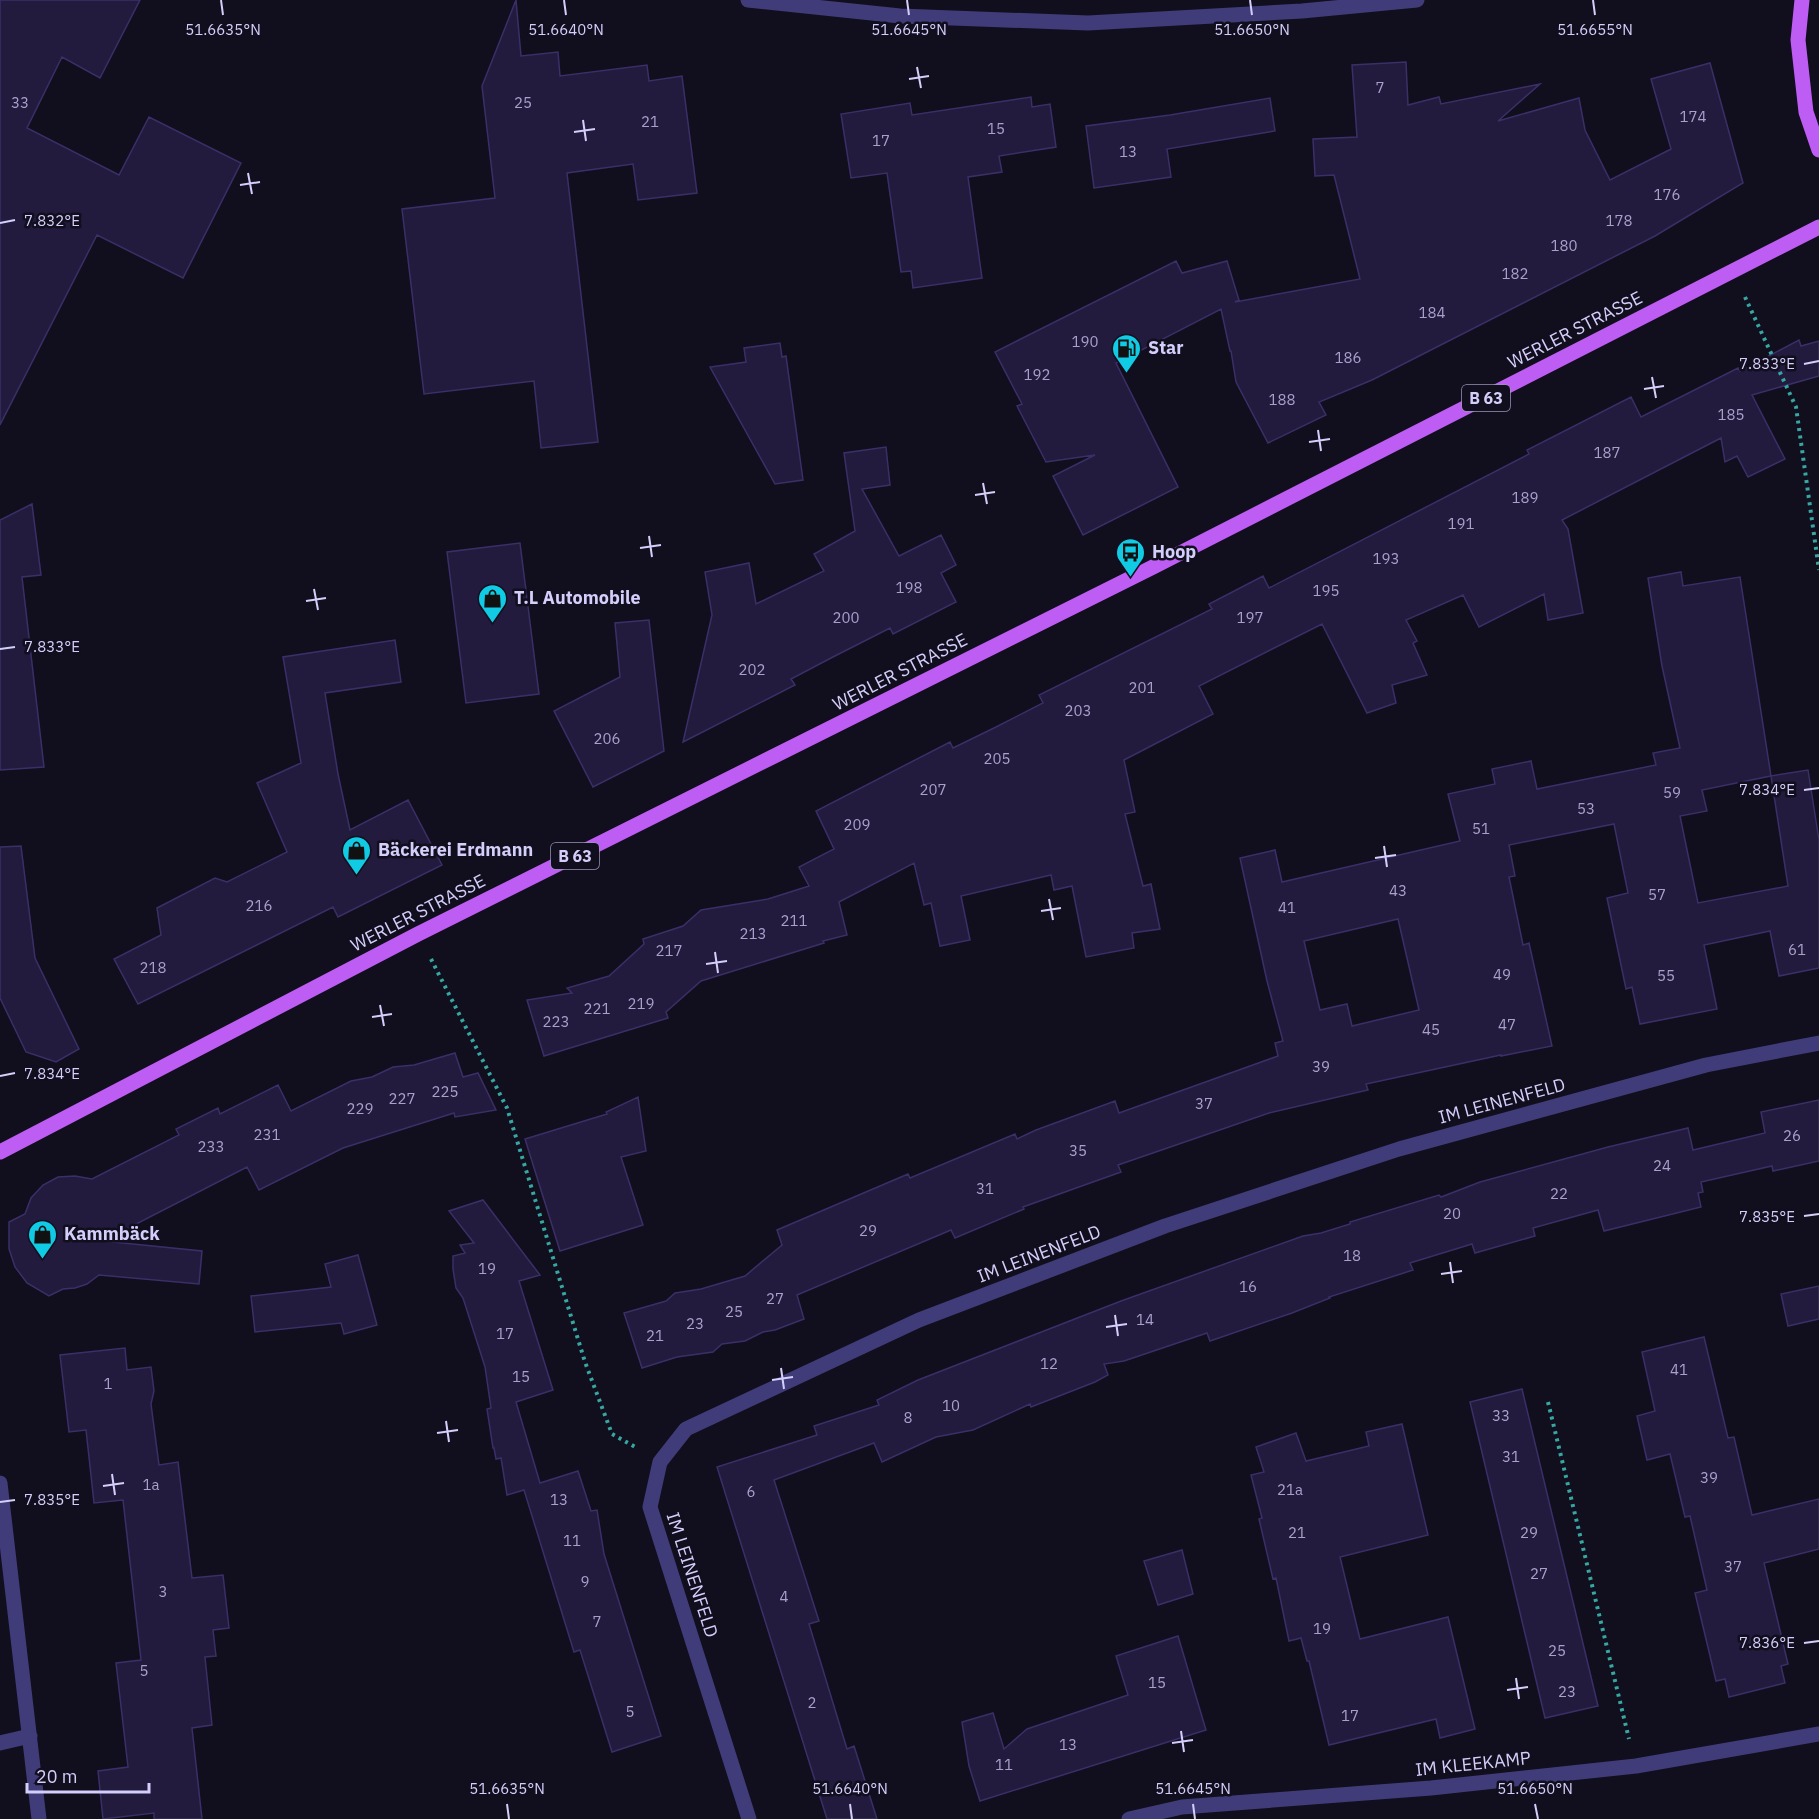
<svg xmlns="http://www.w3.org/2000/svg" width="1819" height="1819" font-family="'IBM Plex Sans',sans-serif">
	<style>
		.building { fill: #231b3d; stroke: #3b2f68; stroke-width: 1.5; fill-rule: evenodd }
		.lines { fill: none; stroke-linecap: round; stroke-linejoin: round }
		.path { stroke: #36a7a3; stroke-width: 4; stroke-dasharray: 3 4.5; stroke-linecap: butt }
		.minor { stroke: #403c79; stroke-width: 15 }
		.tertiary { stroke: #403c79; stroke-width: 15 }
		.primary { stroke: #be5df3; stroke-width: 15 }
		.ticks { fill: none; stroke: #d4cefb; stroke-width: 2 }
		.labels { text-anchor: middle; stroke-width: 5; stroke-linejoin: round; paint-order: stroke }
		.number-label { font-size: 15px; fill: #a8a1cc }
		.shield { fill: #110e1e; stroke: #9a94b9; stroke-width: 1.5 }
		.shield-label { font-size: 16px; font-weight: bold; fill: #d4cefb }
		.street-label { font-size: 18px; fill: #d4cefb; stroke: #110e1e }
		.poi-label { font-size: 18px; font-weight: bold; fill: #d4cefb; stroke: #110e1e; text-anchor: start }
		.ticks-label { font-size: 15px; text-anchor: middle; fill: #d4cefb; stroke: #110e1e; stroke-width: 5; stroke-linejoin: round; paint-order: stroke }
	</style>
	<rect width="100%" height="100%" fill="#110e1e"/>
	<path class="building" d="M0,0H140L100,78L62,57L27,128L119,175L149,117L241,163L183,278L97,235L0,425Z
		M516,0L521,56L558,52L560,76L647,65L649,81L682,76L697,193L638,200L633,164L567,173L598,442L541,448L534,381L424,394L402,209L495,198L482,86Z
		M1406,62L1408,105L1439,97L1441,104L1540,84L1498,121L1579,98L1585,130L1610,180L1671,149L1651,79L1710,63L1743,183L1655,236L1372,380L1319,402L1326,415L1268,443L1236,382L1231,351H1230L1221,309L1116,363L1178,487L1083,535L1053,476L1095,455L1046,462L1017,406L1022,404L995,352L1176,261L1182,273L1227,261L1239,300L1235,302L1360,279L1334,175L1315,176L1313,139L1357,137L1352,65Z
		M1031,97L1032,107L1050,104L1056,147L999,156L1002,172L968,177L982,278L913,288L911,271L901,272L887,173L851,178L841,114L910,103L912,115Z
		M1270,98L1275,131L1167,149L1171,177L1094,188L1086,126L1170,115Z
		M1799,340L1801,346L1819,341V376L1752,395L1785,459L1748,477L1737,456L1725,462L1721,438L1562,520L1568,529L1583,613L1548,620L1544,594L1479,627L1463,595L1406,620L1417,641L1413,643L1427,675L1392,685L1396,703L1367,713L1322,624L1199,686L1213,714L1124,760L1135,812L1125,814L1143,886L1151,884L1160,929L1132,933L1134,948L1086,957L1072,886L1054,890L1051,875L961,896L970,940L940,946L931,903L924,905L914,863L839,902L847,935L823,941L824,943L701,981L666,1012L668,1018L544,1056L527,1000L572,993L567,988L609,976L644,944L643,939L683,926L701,910L768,899L809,886L799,867L834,849L816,811L950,742L953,748L994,728L1043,703L1039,695L1212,609L1209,604L1263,576L1269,588L1529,454L1527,450L1631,397L1641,417L1738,368L1740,371Z
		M780,343L782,357L786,356L803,480L775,484L710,367L746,362L744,348Z
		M886,447L890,485L862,489L899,556L941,535L956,565L941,573L956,602L893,634L890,628L831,658L791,679L795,685L683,742L712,615L705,572L749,563L756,604L824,571L814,554L855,531L844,453Z
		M32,504L41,575L22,577L44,767L0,770V520Z
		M520,543L539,694L466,703L447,552Z
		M1681,572L1683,586L1740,577L1771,776L1808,770L1819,840V968L1779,976L1770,931L1704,945L1717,1009L1640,1024L1632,987L1626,989L1607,898L1628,893L1614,824L1509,845L1515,876L1509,877L1523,945L1529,943L1552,1046L1501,1056V1055L1366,1084L1368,1090L1269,1113L1118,1165L1121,1172L1023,1207L1024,1209L955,1238L951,1230L797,1295L804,1319L775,1330L763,1332L745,1341L722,1344L713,1352L677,1357L642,1368L624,1313L666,1301L675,1293L701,1289L745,1276L782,1245L777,1230L908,1174L910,1178L1015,1134L1017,1139L1036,1130L1115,1101L1119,1113L1278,1056L1275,1043L1283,1041L1267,981L1240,858L1275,850L1282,882L1460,841L1448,794L1495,784L1492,769L1531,761L1537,789L1656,765L1653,753L1680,748L1662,666L1648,578ZM1771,776L1788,886L1698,903L1680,816L1707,811L1702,790ZM1398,919L1419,1010L1352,1026L1347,1004L1320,1010L1304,941Z
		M649,620L664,751L593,787L554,711L620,677L615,623Z
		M395,640L401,682L325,693L338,774L350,830L408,800L442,865L338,917L333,907L138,1004L114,959L161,935L157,908L215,878L227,882L287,852L257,783L301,763L283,657Z
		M21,846L35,958L79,1049L56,1062L26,1052L0,998V847Z
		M455,1053L463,1077L478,1073L496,1110L455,1117L454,1113L343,1148L259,1190L247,1167L103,1241L202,1251L199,1284L99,1275L87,1284L75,1288L63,1289L49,1296L27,1283L15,1267L9,1249V1222L25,1214L31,1198L43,1185L58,1177L75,1176L92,1179L179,1135L176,1129L218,1108L220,1114L278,1085L291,1111L351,1081L372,1077L393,1067L414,1065Z
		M638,1097L646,1151L621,1157L643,1225L560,1251L525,1139L607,1114L606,1112Z
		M1819,1100V1161L1773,1171L1772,1166L1701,1182L1703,1192L1698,1193L1701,1207L1604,1231L1598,1210L1533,1228L1535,1236L1475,1253L1472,1244L1410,1263L1413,1270L1329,1297L1330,1298L1292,1313L1210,1341L1207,1333L1124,1361L1104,1364L1108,1375L1095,1382L1031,1407L1030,1404L973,1430L936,1437L882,1462L874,1443L774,1480L819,1621L809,1624L847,1749L854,1746L877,1819H827L717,1467L817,1435L814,1426L879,1405L877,1400L918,1380L1121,1301L1303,1236L1321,1233L1350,1224V1222L1439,1195L1441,1197L1480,1182L1608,1147L1688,1128L1693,1150L1765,1133L1761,1112Z
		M483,1200L540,1275L519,1281L553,1390L516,1402L540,1483L578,1471L591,1511L597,1510L604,1554L661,1736L612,1752L580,1650L574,1652L524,1490L507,1495L501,1458L496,1459L494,1448H493L487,1409L491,1408L485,1367L463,1298L456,1288L453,1269V1256L465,1253L460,1245L474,1243L449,1211Z
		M358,1255L377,1325L344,1334L341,1323L255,1332L251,1296L331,1287L325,1264Z
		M1819,1286V1319L1788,1326L1781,1294Z
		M1704,1337L1728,1438L1734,1437L1752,1515L1819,1499V1549L1764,1563L1788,1664L1781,1666L1785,1683L1729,1697L1725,1679L1716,1681L1695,1593L1707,1590L1690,1516L1685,1517L1670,1454L1647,1460L1637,1416L1655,1411L1642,1352Z
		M125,1348L127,1370L151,1367L154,1391L151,1404L159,1465L178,1462L192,1578L223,1575L229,1628L213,1630L216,1656L205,1657L212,1725L192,1728L202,1819H154V1813L103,1819L98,1771L128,1767L116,1663L141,1660L123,1500L94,1503L86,1430L69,1432L60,1355Z
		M1522,1389L1598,1706L1545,1718L1470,1402Z
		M1402,1424L1428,1535L1340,1557L1360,1639L1448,1617L1475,1729L1440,1738L1436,1719L1329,1745L1309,1661H1307L1301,1638L1289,1641L1276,1578L1273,1579L1259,1519L1262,1518L1251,1475L1264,1472L1256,1447L1296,1433L1306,1461L1369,1446L1366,1432Z
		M1182,1550L1193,1594L1158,1605L1144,1561Z
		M1178,1636L1206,1730L980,1801L969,1766L962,1722L993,1713L1004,1749L1027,1729L1128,1695L1116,1656Z"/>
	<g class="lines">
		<path class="path" d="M1745,297L1796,407L1819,570
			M431,959L507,1108L585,1362L612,1434L637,1448
			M1548,1402L1629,1739"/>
		<path class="minor" d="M0,1483L39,1819
			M0,1743L30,1736
			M749,1819L650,1507L660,1462L686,1429L919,1320L1165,1226L1399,1149L1706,1065L1819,1043
			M1129,1819L1182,1807L1431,1788L1636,1766L1819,1734"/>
		<path class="tertiary" d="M748,0L900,16L1088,23L1302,11L1417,0"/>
		<path class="primary" d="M1802,0L1798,40L1806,112L1819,150
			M0,1152L418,934L1153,567L1819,227"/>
	</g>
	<path class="ticks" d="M221,0L223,15M564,0L566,15M907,0L909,15M1250,0L1252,15M1593,0L1595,15M917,67L921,88M909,79L929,76M583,120L586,141M574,132L595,129M248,173L252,194M240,185L260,182M0,223L15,220M1804,364L1819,361M1652,377L1656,398M1644,389L1664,386M1318,430L1321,451M1309,442L1330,439M983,483L987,504M975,495L995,492M649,536L652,557M640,548L661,545M314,589L318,610M306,601L326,598M0,649L15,647M1804,790L1819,788M1384,846L1387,867M1375,858L1396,855M1049,899L1053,920M1041,911L1061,908M715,952L718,973M706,964L727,961M380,1005L384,1026M372,1017L392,1014M0,1076L15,1073M1804,1216L1819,1214M1450,1262L1453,1283M1441,1274L1462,1271M1115,1315L1118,1336M1106,1327L1127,1324M781,1368L784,1389M772,1380L793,1377M446,1421L449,1442M437,1433L458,1430M112,1474L115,1495M103,1486L124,1483M0,1502L15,1500M1804,1643L1819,1641M1516,1678L1519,1699M1507,1690L1528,1687M1181,1731L1184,1752M1172,1743L1193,1740M507,1804L509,1819M850,1804L852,1819M1193,1804L1195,1819M1535,1804L1538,1819"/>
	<defs>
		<symbol id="fuel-pin" viewBox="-11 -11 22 30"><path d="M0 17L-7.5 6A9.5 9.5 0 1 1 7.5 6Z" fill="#11cae4" stroke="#110e1e"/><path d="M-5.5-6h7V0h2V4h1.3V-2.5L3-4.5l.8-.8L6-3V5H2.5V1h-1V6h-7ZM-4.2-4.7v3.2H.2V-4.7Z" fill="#111"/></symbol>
		<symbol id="bus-pin" viewBox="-11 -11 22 30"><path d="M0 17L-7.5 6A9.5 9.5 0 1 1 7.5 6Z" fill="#11cae4" stroke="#110e1e"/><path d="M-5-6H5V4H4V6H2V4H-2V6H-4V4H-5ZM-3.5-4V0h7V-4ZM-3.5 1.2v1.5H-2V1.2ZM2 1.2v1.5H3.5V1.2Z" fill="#111"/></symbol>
		<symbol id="shop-pin" viewBox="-11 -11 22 30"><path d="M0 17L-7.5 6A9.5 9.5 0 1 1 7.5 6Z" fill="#11cae4" stroke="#110e1e"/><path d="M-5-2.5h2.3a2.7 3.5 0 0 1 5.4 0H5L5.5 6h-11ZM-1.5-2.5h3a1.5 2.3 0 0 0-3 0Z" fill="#111"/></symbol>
	</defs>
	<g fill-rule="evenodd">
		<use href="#fuel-pin" x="1110" y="332" width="33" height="45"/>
		<use href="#bus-pin" x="1114" y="536" width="33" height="45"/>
		<use href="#shop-pin" x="476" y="582" width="33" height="45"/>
		<use href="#shop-pin" x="340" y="834" width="33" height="45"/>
		<use href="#shop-pin" x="26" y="1218" width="33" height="45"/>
	</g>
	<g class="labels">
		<g class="number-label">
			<text x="1380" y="93">7</text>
			<text x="20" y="108">33</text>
			<text x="523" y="108">25</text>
			<text x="1693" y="122">174</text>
			<text x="650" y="127">21</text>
			<text x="996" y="134">15</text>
			<text x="881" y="146">17</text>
			<text x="1128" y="157">13</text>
			<text x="1667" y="200">176</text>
			<text x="1619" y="226">178</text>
			<text x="1564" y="251">180</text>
			<text x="1515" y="279">182</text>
			<text x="1432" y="318">184</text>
			<text x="1085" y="347">190</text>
			<text x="1348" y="363">186</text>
			<text x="1037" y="380">192</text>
			<text x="1282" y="405">188</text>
			<text x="1731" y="420">185</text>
			<text x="1607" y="458">187</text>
			<text x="1525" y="503">189</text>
			<text x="1461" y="529">191</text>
			<text x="1386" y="564">193</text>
			<text x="909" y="593">198</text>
			<text x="1326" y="596">195</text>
			<text x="846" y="623">200</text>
			<text x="1250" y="623">197</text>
			<text x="752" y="675">202</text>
			<text x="1142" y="693">201</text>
			<text x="1078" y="716">203</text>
			<text x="607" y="744">206</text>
			<text x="997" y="764">205</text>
			<text x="933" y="795">207</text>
			<text x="1672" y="798">59</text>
			<text x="1586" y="814">53</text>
			<text x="857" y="830">209</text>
			<text x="1481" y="834">51</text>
			<text x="1398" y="896">43</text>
			<text x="1657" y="900">57</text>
			<text x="259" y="911">216</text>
			<text x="1287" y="913">41</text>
			<text x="794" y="926">211</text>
			<text x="753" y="939">213</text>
			<text x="1797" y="955">61</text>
			<text x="669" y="956">217</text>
			<text x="153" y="973">218</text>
			<text x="1502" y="980">49</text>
			<text x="1666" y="981">55</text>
			<text x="641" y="1009">219</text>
			<text x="597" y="1014">221</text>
			<text x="556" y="1027">223</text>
			<text x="1507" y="1030">47</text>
			<text x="1431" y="1035">45</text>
			<text x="1321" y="1072">39</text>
			<text x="445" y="1097">225</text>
			<text x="402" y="1104">227</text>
			<text x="1204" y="1109">37</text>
			<text x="360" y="1114">229</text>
			<text x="267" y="1140">231</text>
			<text x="1792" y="1141">26</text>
			<text x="211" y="1152">233</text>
			<text x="1078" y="1156">35</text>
			<text x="1662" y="1171">24</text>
			<text x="985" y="1194">31</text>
			<text x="1559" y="1199">22</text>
			<text x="1452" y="1219">20</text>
			<text x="868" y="1236">29</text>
			<text x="1352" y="1261">18</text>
			<text x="487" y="1274">19</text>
			<text x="1248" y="1292">16</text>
			<text x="775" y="1304">27</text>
			<text x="734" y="1317">25</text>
			<text x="1145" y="1325">14</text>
			<text x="695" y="1329">23</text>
			<text x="505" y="1339">17</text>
			<text x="655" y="1341">21</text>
			<text x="1049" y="1369">12</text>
			<text x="1679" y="1375">41</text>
			<text x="521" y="1382">15</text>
			<text x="108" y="1389">1</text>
			<text x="951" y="1411">10</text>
			<text x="1501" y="1421">33</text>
			<text x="908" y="1423">8</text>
			<text x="1511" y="1462">31</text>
			<text x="1709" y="1483">39</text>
			<text x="151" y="1490">1a</text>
			<text x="1290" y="1495">21a</text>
			<text x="751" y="1497">6</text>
			<text x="559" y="1505">13</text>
			<text x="1297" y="1538">21</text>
			<text x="1529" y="1538">29</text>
			<text x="572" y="1546">11</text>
			<text x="1733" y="1572">37</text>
			<text x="1539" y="1579">27</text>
			<text x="585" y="1587">9</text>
			<text x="163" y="1597">3</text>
			<text x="784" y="1602">4</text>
			<text x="597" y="1627">7</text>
			<text x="1322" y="1634">19</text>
			<text x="1557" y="1656">25</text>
			<text x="144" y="1676">5</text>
			<text x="1157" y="1688">15</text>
			<text x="1567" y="1697">23</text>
			<text x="812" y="1708">2</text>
			<text x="630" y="1717">5</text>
			<text x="1350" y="1721">17</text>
			<text x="1068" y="1750">13</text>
			<text x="1004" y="1770">11</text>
		</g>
		<g class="shield">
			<rect x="1462" y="385" width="48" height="26" rx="4.5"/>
			<rect x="551" y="843" width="48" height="26" rx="4.5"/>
		</g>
		<g class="shield-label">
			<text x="1486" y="404">B 63</text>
			<text x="575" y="862">B 63</text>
		</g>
		<g class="street-label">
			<text transform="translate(1575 330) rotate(-27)" y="6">WERLER STRASSE</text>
			<text transform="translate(900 672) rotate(-27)" y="6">WERLER STRASSE</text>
			<text transform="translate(418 913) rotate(-27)" y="6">WERLER STRASSE</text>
			<text transform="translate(1502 1101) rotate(-15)" y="6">IM LEINENFELD</text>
			<text transform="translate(1039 1254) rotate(-21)" y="6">IM LEINENFELD</text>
			<text transform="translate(692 1575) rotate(72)" y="6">IM LEINENFELD</text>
			<text transform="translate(1473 1764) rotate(-6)" y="6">IM KLEEKAMP</text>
		</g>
		<g class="poi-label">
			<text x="1148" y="354">Star</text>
			<text x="1152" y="558">Hoop</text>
			<text x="514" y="604">T.L Automobile</text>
			<text x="378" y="856">Bäckerei Erdmann</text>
			<text x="64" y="1240">Kammbäck</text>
		</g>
	</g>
	<g class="ticks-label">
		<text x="223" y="35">51.6635°N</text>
		<text x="566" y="35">51.6640°N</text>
		<text x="909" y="35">51.6645°N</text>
		<text x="1252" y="35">51.6650°N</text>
		<text x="1595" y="35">51.6655°N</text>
		<text x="52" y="226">7.832°E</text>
		<text x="1767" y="369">7.833°E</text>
		<text x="52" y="652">7.833°E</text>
		<text x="1767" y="795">7.834°E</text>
		<text x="52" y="1079">7.834°E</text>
		<text x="1767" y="1222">7.835°E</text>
		<text x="52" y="1505">7.835°E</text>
		<text x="1767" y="1648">7.836°E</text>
		<text x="507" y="1794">51.6635°N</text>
		<text x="850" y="1794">51.6640°N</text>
		<text x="1193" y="1794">51.6645°N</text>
		<text x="1535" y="1794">51.6650°N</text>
	</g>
	<path d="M27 1783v9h122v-9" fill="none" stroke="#d4cefb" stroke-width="3"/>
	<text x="36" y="1783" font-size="18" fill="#d4cefb" stroke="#110e1e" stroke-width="4.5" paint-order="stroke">20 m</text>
</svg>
